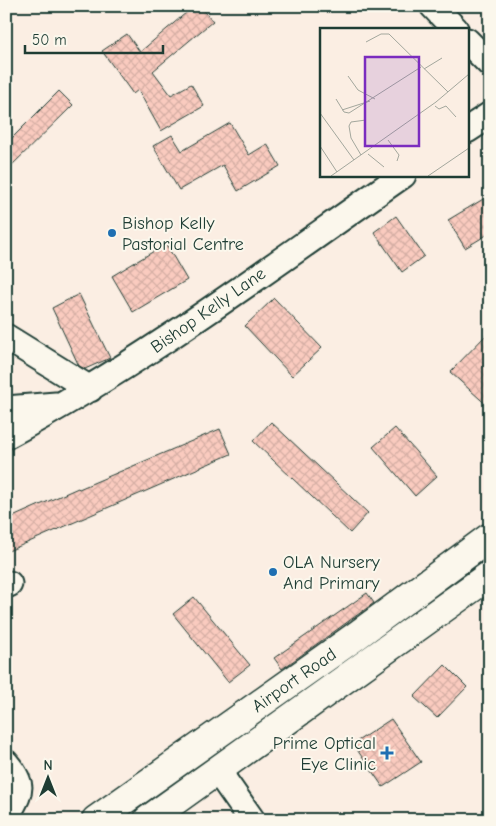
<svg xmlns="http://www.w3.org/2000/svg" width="496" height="826" font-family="'Comic Neue',sans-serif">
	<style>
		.building { fill: url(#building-cross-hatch); stroke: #1f3d34 }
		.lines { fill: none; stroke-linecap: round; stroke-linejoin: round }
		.minor-casing { stroke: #1f3d34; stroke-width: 29 }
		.major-casing { stroke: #1f3d34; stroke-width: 31 }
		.minor { stroke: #fbf7ec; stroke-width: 25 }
		.major { stroke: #fbf7ec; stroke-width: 28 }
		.poi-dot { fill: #1f6fb2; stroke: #fbf7ec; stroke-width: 2 }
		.labels { text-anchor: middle; stroke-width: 4; stroke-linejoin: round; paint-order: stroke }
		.poi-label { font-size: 18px; fill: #1f3d34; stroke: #fbf7ec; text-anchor: start }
		.street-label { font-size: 18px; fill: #1f3d34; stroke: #fbf7ec }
		.inset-road { fill: none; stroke: #a3a79d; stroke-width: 1 }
		.view { fill: #7b2cbf; fill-opacity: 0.15; stroke: #7b2cbf; stroke-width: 2.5 }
		.inset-edge { fill: none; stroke: #1f3d34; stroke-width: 2.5 }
	</style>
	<defs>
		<pattern id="building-cross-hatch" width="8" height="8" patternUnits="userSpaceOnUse" patternTransform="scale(1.25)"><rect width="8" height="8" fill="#facbbf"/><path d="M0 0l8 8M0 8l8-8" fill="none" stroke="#d6afa5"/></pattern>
	</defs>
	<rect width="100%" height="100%" fill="#fbeee3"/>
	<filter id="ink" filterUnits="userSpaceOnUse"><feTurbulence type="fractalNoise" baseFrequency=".02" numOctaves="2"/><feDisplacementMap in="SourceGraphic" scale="10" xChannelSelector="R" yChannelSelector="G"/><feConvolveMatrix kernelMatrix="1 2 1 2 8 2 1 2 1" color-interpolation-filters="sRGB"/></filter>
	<g filter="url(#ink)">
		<path class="building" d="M194,6H200L213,21L153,71L171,95L191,84L204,106L161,131L138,90L133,94L102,51L127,34L140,52Z
			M59,91L73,105L6,171V144Z
			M230,123L249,155L267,144L280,166L238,191L223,165L179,190L153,146L172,135L182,151Z
			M490,195V233L465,248L448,220Z
			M396,216L424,256L402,272L374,232Z
			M166,244L187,280L133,312L112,276Z
			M79,294L110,358L85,369L79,366L52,308Z
			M274,298L322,348L292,376L245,326Z
			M490,331V408L450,372Z
			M271,422L368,513L350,533L253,441Z
			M395,428L437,476L415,496L373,447Z
			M220,429L231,454L6,552V520L78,488L79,489Z
			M367,593L374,603L282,669L274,658Z
			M194,597L250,665L228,682L173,614Z
			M445,665L467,687L437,718L414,697Z
			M391,719L421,762L383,787L353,744Z"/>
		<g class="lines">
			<defs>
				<path id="minor" d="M433,6L455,29
					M467,41L490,64
					M467,130L490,115
					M6,337L90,389
					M6,409L56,405
					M6,436C146,361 273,265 403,175
					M6,585L9,584
					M6,763C27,788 19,792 6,818
					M217,770L252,820"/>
				<path id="major" d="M96,820L356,636L490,537
					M148,820L490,575"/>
			</defs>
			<use href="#minor" class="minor-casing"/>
			<use href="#major" class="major-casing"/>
			<use href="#minor" class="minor"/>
			<use href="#major" class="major"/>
		</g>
	</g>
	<g class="poi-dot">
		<circle cx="112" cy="233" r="5"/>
		<circle cx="273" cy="572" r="5"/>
		<path d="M384.5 745.5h5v5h5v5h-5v5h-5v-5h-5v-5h5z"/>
	</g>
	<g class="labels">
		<g class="poi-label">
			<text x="122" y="229">Bishop Kelly<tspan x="122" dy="21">Pastorial Centre</tspan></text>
			<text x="283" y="568">OLA Nursery<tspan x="283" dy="21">And Primary</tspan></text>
			<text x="376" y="749" text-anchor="end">Prime Optical<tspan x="376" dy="21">Eye Clinic</tspan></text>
		</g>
		<g class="street-label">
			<text transform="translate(208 310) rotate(-35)" y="6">Bishop Kelly Lane</text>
			<text transform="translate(294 680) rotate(-35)" y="6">Airport Road</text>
		</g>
	</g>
	<g transform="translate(320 28)">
		<rect width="149" height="149" fill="#fbeee3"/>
		<path class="inset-road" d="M46,14L61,6H69L128,64M104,41L122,30M28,48L38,62L55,71M16,71L24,84L29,85L101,39M115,78L119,81L126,78L136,89M22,82L50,73M0,85L34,132M68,112L79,127L77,133M0,118L17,144M48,126L64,139M41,127L31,110L29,98L31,94L46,92M11,148L116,74L149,46M108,148L149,120"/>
		<path class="view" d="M45,29H99V118H45Z"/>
		<rect width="149" height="149" class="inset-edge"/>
	</g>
	<rect width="496" height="826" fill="none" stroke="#fbf7ec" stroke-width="25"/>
	<rect x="12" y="12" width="471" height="801" fill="none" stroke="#1f3d34" stroke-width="2" filter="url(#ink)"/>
	<g transform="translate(48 778)" stroke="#fbf7ec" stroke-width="4" paint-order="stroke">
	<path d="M0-4L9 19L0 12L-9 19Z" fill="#1f3d34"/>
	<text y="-8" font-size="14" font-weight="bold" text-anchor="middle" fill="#1f3d34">N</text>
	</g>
	<path d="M25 45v8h138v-8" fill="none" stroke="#1f3d34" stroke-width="2.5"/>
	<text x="32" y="45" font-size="15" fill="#1f3d34" stroke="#fbf7ec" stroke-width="4" paint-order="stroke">50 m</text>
</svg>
